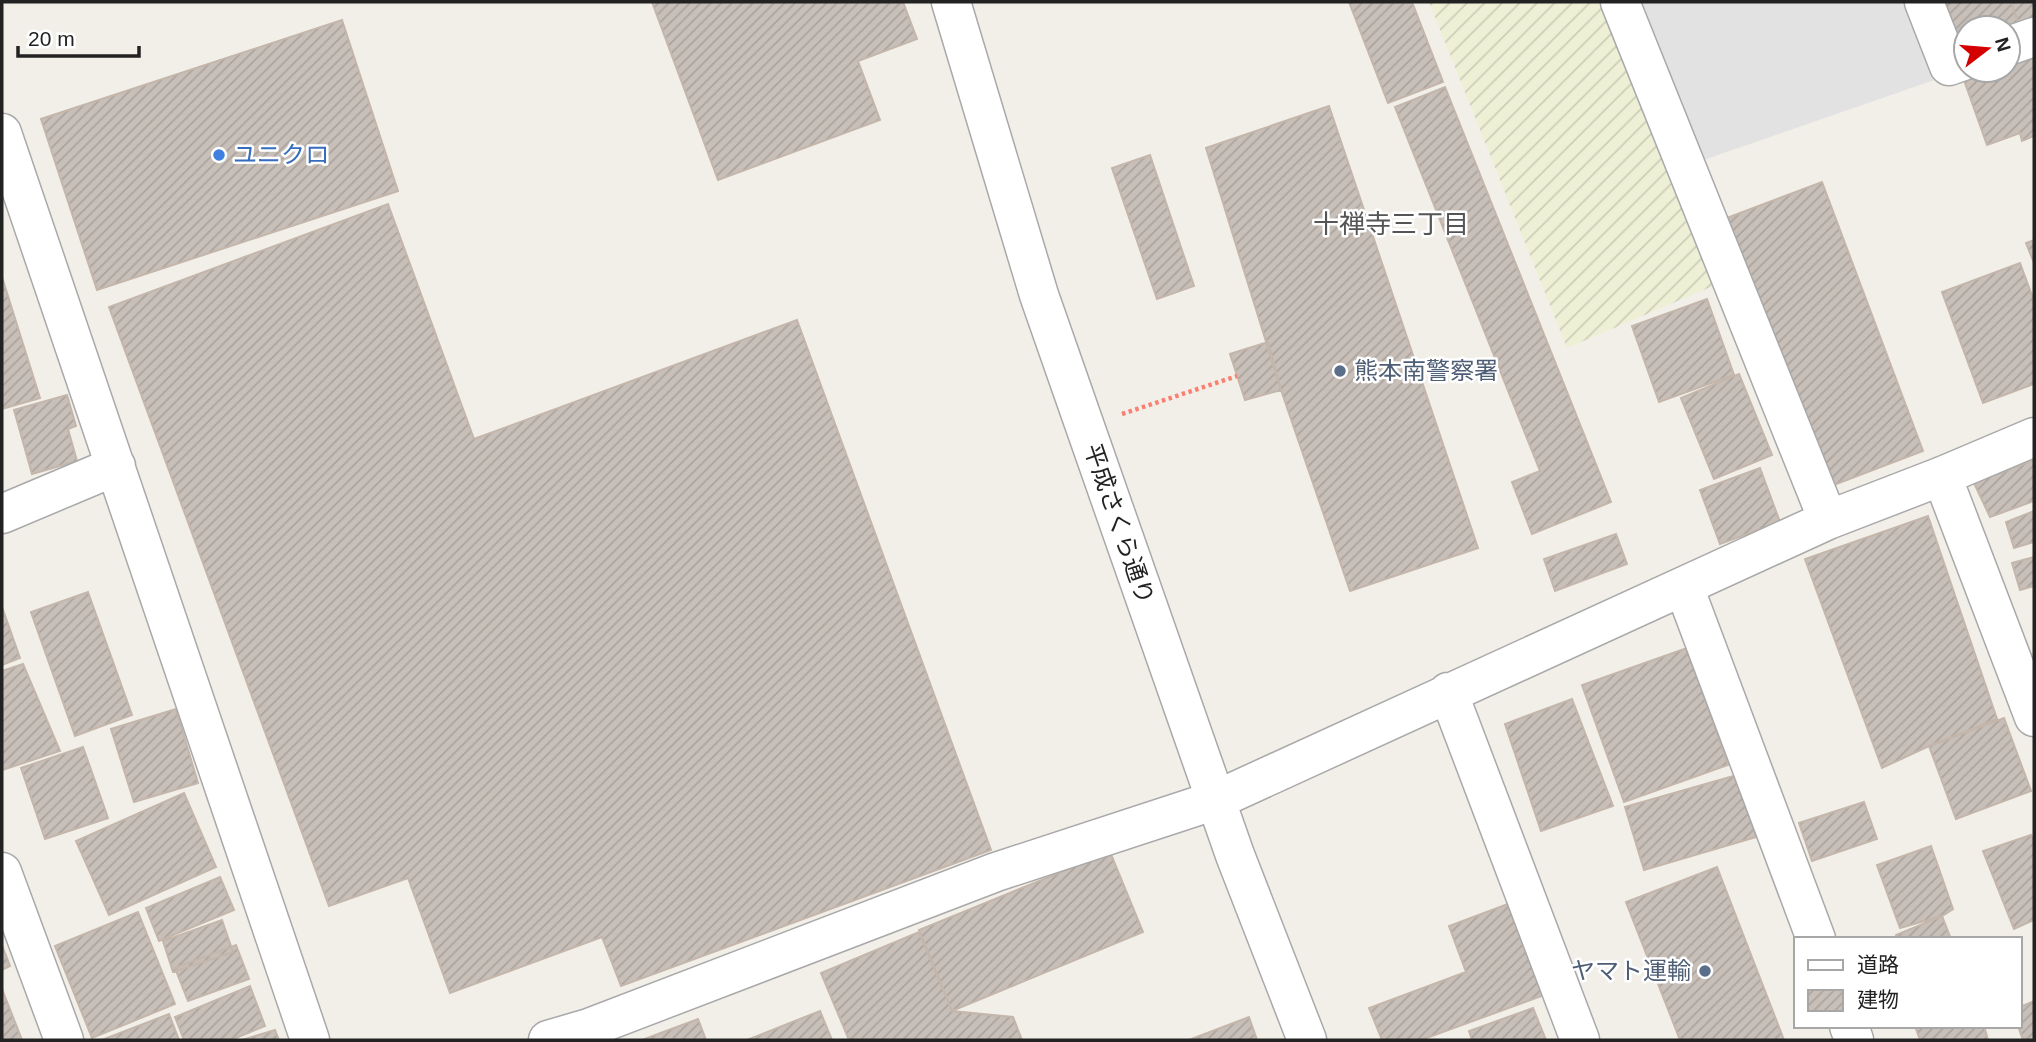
<svg xmlns="http://www.w3.org/2000/svg" width="2036" height="1042" font-family="Helvetica,'Noto Sans JP',sans-serif">
	<style>
		.farmland { fill: url(#farmland-furrows) }
		.parking { fill: #e2e2e2 }
		.building { fill: url(#building-hatch); stroke: #c4b6ab; stroke-width: 2 }
		.lines { fill: none; stroke-linecap: round; stroke-linejoin: round }
		.minor-casing { stroke: #a9a9a9; stroke-width: 41 }
		.path { stroke: #fa8072; stroke-width: 4.5; stroke-dasharray: 3.5 3.5; stroke-linecap: butt }
		.minor { stroke: #fff; stroke-width: 38 }
		.shop-dot { fill: #3f7fe0; stroke: #fff; stroke-width: 2.5 }
		.service-dot { fill: #5c6f8a; stroke: #fff; stroke-width: 2.5 }
		.labels { text-anchor: middle; stroke-width: 5; stroke-linejoin: round; paint-order: stroke }
		.shop-label { font-size: 24px; fill: #366cbe; stroke: #fff; text-anchor: start }
		.service-label { font-size: 24px; fill: #4e5e75; stroke: #fff; text-anchor: start }
		.street-label { font-size: 24px; fill: #222; stroke: #fff }
		.neighbourhood-label { font-size: 26px; fill: #555; stroke: #fff }
	</style>
	<defs>
		<pattern id="farmland-furrows" width="10" height="10" patternUnits="userSpaceOnUse" patternTransform="scale(1.75)"><rect width="10" height="10" fill="#eef0d5"/><path d="M-1 1l2-2M0 10L10 0M9 11l2-2" fill="none" stroke="#ccceb7"/></pattern>
		<pattern id="building-hatch" width="6" height="6" patternUnits="userSpaceOnUse" patternTransform="scale(1.75)"><rect width="6" height="6" fill="#c7bfb8"/><path d="M-1 1l2-2M0 6l6-6M5 7l2-2" fill="none" stroke="#aba49e"/></pattern>
	</defs>
	<rect width="100%" height="100%" fill="#f2efe9"/>
	<path class="farmland" d="M1429,2H1601L1713,286L1567,348Z"/>
	<path class="parking" d="M1634,2H1907L1937,79L1698,162Z"/>
	<path class="building" d="M652,2H903L917,39L858,61L880,120L718,180Z
		M1349,2H1412L1443,82L1388,103Z
		M1945,2H2011L2020,28H1966V47L1961,48Z
		M2011,2H2034V23L2020,28Z
		M342,20L398,191L97,290L41,119Z
		M2034,55V136L2022,141L2020,133L1987,145L1964,80L1992,70H2008V64Z
		M1445,87L1611,502L1532,534L1512,482L1540,471L1395,107Z
		M1329,106L1478,548L1350,591L1281,390L1206,148Z
		M1150,155L1194,286L1157,299L1112,168Z
		M1822,182L1923,451L1826,488L1724,219Z
		M388,204L474,439L797,320L991,850L621,986L602,937L450,993L408,878L329,906L109,307Z
		M2034,240V263L2026,243Z
		M2020,263L2034,301V384L1983,403L1942,292Z
		M2,277L40,398L2,409Z
		M1707,299L1734,375L1659,402L1632,326Z
		M1268,342L1281,390L1245,400L1230,354Z
		M1739,374L1772,455L1714,479L1681,398Z
		M67,395L76,426L68,429L77,461L32,474L14,410Z
		M2034,460V501L1990,517L1974,483Z
		M1760,468L1780,522L1720,544L1700,490Z
		M2034,511V542L2014,548L2006,522Z
		M1928,516L1997,719L1929,746L1882,768L1805,559Z
		M1616,534L1627,564L1555,591L1544,559Z
		M2034,557V586L2020,590L2012,563Z
		M88,592L132,715L75,736L31,612Z
		M2,607L20,658L2,665Z
		M1687,648L1728,765L1624,802L1582,685Z
		M23,664L60,751L2,770V671Z
		M1572,699L1613,806L1541,831L1505,724Z
		M176,709L198,783L134,802L111,729Z
		M2004,718L2031,791L1956,819L1929,746Z
		M83,747L108,818L45,839L21,768Z
		M1737,775L1756,837L1644,870L1625,807Z
		M184,793L216,867L109,915L76,841Z
		M1864,802L1877,839L1812,861L1799,823Z
		M2031,835L2034,841V920L2014,929L1983,851Z
		M1931,846L1953,909L1942,916L1900,928L1877,865Z
		M1110,852L1143,932L952,1011L919,930Z
		M1717,867L1784,1040H1680L1626,902Z
		M220,877L234,910L159,941L146,908Z
		M1513,902L1547,994L1421,1040H1382L1369,1008L1466,972L1449,926Z
		M138,912L175,1004L92,1038L55,946Z
		M1942,916L1951,939H1898L1896,935Z
		M222,920L233,952L173,972L163,941Z
		M919,932L952,1011L1013,1017L1022,1040H849L821,973Z
		M2,945L10,966L2,970Z
		M236,945L249,979L188,1001L175,968Z
		M250,986L265,1026L231,1040H184L175,1017Z
		M2,989L22,1040H2Z
		M2034,1001V1040H2023L2018,1026H2020V1007Z
		M1533,1008L1546,1040H1472L1469,1031Z
		M820,1011L832,1040H747Z
		M169,1014L179,1040H102Z
		M1249,1017L1257,1040H1189Z
		M698,1019L706,1040H642Z
		M1915,1026H1984L1988,1040H1920Z
		M275,1030L279,1040H242Z"/>
	<g class="lines">
		<defs>
			<path id="minor" d="M951,2L1039,295L1235,855L1307,1040
				M1620,2L1828,520
				M1924,2L1949,66L1966,60
				M2008,46L2034,37
				M2,133L310,1040
				M1942,476L2034,717
				M2,514L116,466
				M1684,587L1816,939
				M1448,692L1580,1040
				M2,872L64,1040
				M1849,1026L1854,1040
				M548,1040L589,1028L996,872L1216,800L1828,520L1942,476L2034,437"/>
		</defs>
		<use href="#minor" class="minor-casing"/>
		<path class="path" d="M1122,414L1237,376"/>
		<use href="#minor" class="minor"/>
	</g>
	<circle class="shop-dot" cx="219" cy="155" r="7"/>
	<g class="service-dot">
		<circle cx="1340" cy="371" r="7"/>
		<circle cx="1705" cy="971" r="7"/>
	</g>
	<g class="labels">
		<g class="shop-label">
			<text x="233" y="163">ユニクロ</text>
		</g>
		<g class="service-label">
			<text x="1354" y="379">熊本南警察署</text>
			<text x="1691" y="979" text-anchor="end">ヤマト運輸</text>
		</g>
		<g class="street-label">
			<text transform="translate(1119 524) rotate(71)" y="8">平成さくら通り</text>
		</g>
		<g class="neighbourhood-label">
			<text x="1391" y="233">十禅寺三丁目</text>
		</g>
	</g>
	<rect width="2036" height="1042" fill="none" stroke="#222222" stroke-width="7"/>
	<rect x="1794" y="937" width="228" height="91" fill="#ffffff" stroke="#a7a7a7" stroke-width="2"/>
	<rect x="1808" y="960" width="35" height="10" fill="#ffffff" stroke="#a7a7a7" stroke-width="2"/>
	<text x="1857" y="972" font-size="21" fill="#222222">道路</text>
	<rect x="1808" y="990" width="35" height="21" fill="url(#building-hatch)" stroke="#a7a7a7" stroke-width="2"/>
	<text x="1857" y="1007" font-size="21" fill="#222222">建物</text>
	<g transform="translate(1987 49) rotate(74)"><circle r="33" fill="#ffffff" stroke="#a7a7a7" stroke-width="2"/>
	<path d="M0-5L12 26L0 18L-12 26Z" fill="#d40000"/>
	<text y="-10" font-size="19" font-weight="bold" text-anchor="middle" fill="#222222">N</text>
	</g>
	<path d="M18 46v10h121v-10" fill="none" stroke="#222222" stroke-width="3.5"/>
	<text x="28" y="46" font-size="21" fill="#222222" stroke="#ffffff" stroke-width="5" paint-order="stroke">20 m</text>
</svg>
